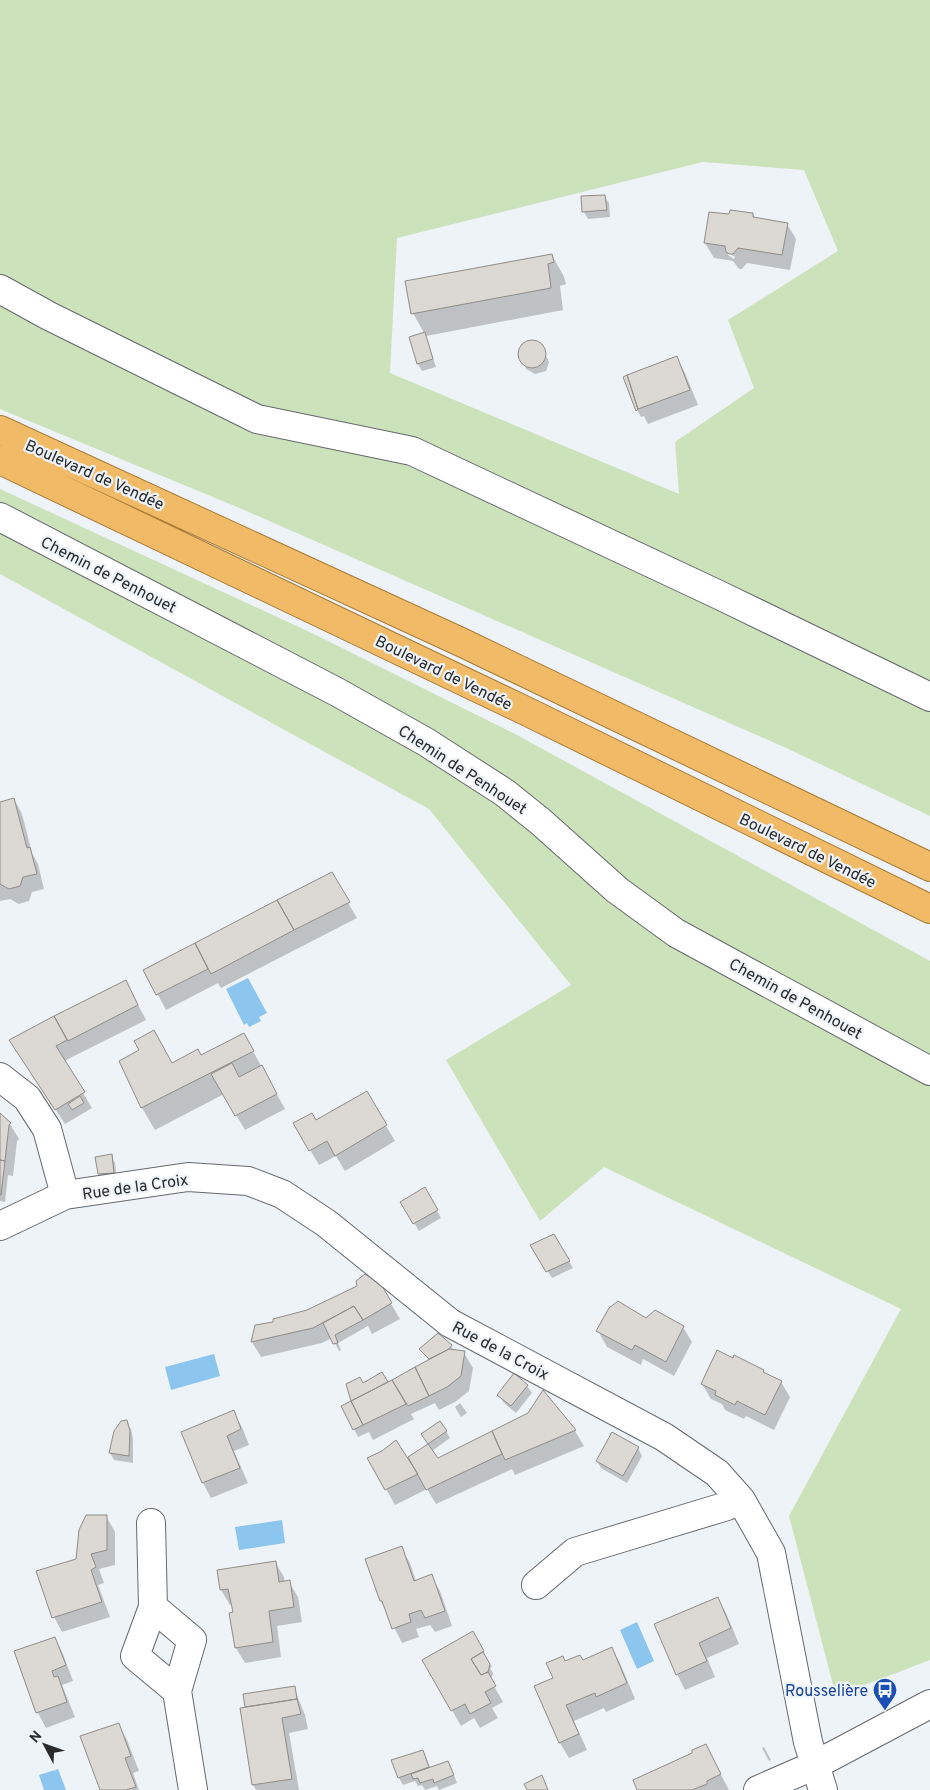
<svg xmlns="http://www.w3.org/2000/svg" width="930" height="1790" font-family="Overpass,sans-serif">
	<style>
		.green { fill: #cce2ba; fill-rule: evenodd }
		.water { fill: #8cc5ee }
		.shadow { fill: #0003; fill-rule: evenodd }
		.building { fill: #dcd8d3; stroke: #908c88 }
		.lines { fill: none; stroke-linecap: round; stroke-linejoin: round }
		.minor-casing { stroke: #65696d; stroke-width: 30 }
		.tertiary-casing { stroke: #65696d; stroke-width: 30 }
		.trunk-casing { stroke: #a87c3a; stroke-width: 30 }
		.minor { stroke: #fff; stroke-width: 28 }
		.tertiary { stroke: #fff; stroke-width: 28 }
		.trunk { stroke: #f0ba67; stroke-width: 28 }
		.labels { text-anchor: middle; stroke-width: 4.5; stroke-linejoin: round; paint-order: stroke }
		.street-label { font-size: 16px; fill: #282a2c; stroke: #eef3f7 }
		.transit-label { font-size: 16px; fill: #164399; stroke: #eef3f7; text-anchor: end }
	</style>
	<rect width="100%" height="100%" fill="#eef3f7"/>
	<path class="green" d="M0,0H930V816L784,747L242,509L0,409ZM703,162L804,170L838,251L728,320L754,388L675,442L679,494L390,373L397,238Z
		M0,489L316,635L517,735L930,961V1660L836,1696L789,1516L901,1309L604,1167L540,1221L446,1060L571,985L429,809L0,574Z"/>
	<path class="water" d="M248,978L267,1013L259,1017L261,1021L249,1027L247,1023L244,1025L226,989Z
		M214,1354L220,1376L171,1390L165,1367Z
		M282,1520L285,1543L239,1550L235,1527Z
		M637,1622L654,1661L637,1669L620,1630Z
		M58,1769L66,1790H44L39,1775Z"/>
	<path class="shadow" d="M604,196L609,203L610,217L588,219L584,212L582,198Z
		M753,214L755,219L787,224L796,239L790,270L747,263L742,269H739L733,261L714,258L705,243L729,216ZM728,252L735,257L734,259L728,255Z
		M552,255L564,277L566,284L560,286L563,310L426,336L436,367L422,371L418,364L410,338L424,333L413,313Z
		M531,342L540,344L549,362L546,371L535,374L526,369L520,352L524,345Z
		M677,358L685,373L698,405L648,424L644,416L641,417L637,410L624,378Z
		M14,799L22,814L32,853L38,864L44,889L32,892L29,901L19,904L10,899L0,901V803Z
		M331,874L357,918L221,988L218,983L166,1010L145,970Z
		M126,981L146,1020L64,1061L92,1108L65,1124L11,1041Z
		M244,1035L285,1109L245,1130L224,1094L155,1130L142,1108L120,1062L172,1064L201,1057Z
		M366,1093L395,1141L345,1171L336,1156L319,1165L295,1124L316,1122Z
		M0,1114L10,1124L19,1139L17,1141L13,1176L8,1175L5,1202L0,1201Z
		M111,1155L115,1163L117,1180L103,1181L99,1174Z
		M424,1189L441,1218L419,1231L402,1202Z
		M553,1235L573,1268L552,1278L532,1245Z
		M380,1285L400,1319L372,1334L368,1326L338,1343L341,1350L339,1351L332,1338L322,1343L261,1357L252,1342L256,1326L275,1323Z
		M647,1319L683,1327L692,1342L674,1376L643,1359L641,1365L607,1347L598,1331Z
		M451,1346L454,1351L464,1353L473,1368L469,1391L455,1402L439,1410L435,1403L411,1414L414,1419L373,1440L369,1432L358,1437L354,1429L400,1390L429,1361L421,1349Z
		M734,1359L763,1371L766,1375L781,1382L790,1397L774,1430L746,1416L744,1419L725,1410L722,1404L711,1399L702,1384Z
		M527,1386L532,1393L516,1413L503,1402L499,1395Z
		M543,1392L575,1431L584,1446L515,1475L512,1469L436,1504L427,1489L395,1505L369,1459L408,1458L429,1444L423,1434L446,1431L450,1438L432,1451L438,1459L529,1414Z
		M460,1403L467,1413L461,1417L455,1407Z
		M233,1412L242,1427L249,1445L234,1451L248,1483L211,1498L203,1483Z
		M126,1422L131,1429L133,1439V1463L114,1460L110,1453Z
		M638,1448L642,1456L627,1483L601,1468L597,1461Z
		M106,1516L115,1532V1565L99,1569L104,1583L98,1585L110,1617L62,1632L54,1617L78,1560Z
		M401,1548L410,1563L416,1581L431,1576L440,1591L452,1626L435,1632L430,1625L416,1629L419,1637L402,1643L381,1601Z
		M275,1562L284,1577L285,1583L289,1582L298,1597L302,1622L277,1626L281,1657L245,1663L236,1648L231,1614L234,1613L233,1605H230L221,1590L218,1571Z
		M717,1598L726,1613L739,1644L707,1658L715,1677L685,1690L677,1674Z
		M472,1633L492,1667L490,1668L493,1673L491,1681L503,1702L492,1708L498,1718L480,1728L474,1718L461,1726L424,1661Z
		M55,1638L63,1654L73,1681L62,1685L75,1717L46,1728L38,1713L15,1652Z
		M611,1648L620,1663L635,1699L606,1712L604,1708L574,1721L587,1750L569,1758L560,1743L536,1687L555,1679L565,1663L582,1661Z
		M294,1688L305,1715L308,1729L289,1733L299,1790H256L253,1785L244,1695Z
		M119,1725L127,1740L139,1771L133,1773L139,1790H101Z
		M706,1746L729,1790H639L694,1754Z
		M764,1747L771,1760L769,1761L762,1748Z
		M423,1751L431,1769L452,1770L457,1783L439,1790L437,1786L425,1790L422,1785L418,1786L415,1781L403,1785L399,1778Z"/>
	<path class="building" d="M605,195L607,210L582,212L581,196Z
		M730,210L753,213V217L788,223L782,255L738,248L733,254H729L726,252L725,246L704,243L709,212L729,214Z
		M552,254L554,262L548,264L551,288L411,314L405,281Z
		M425,332L433,359L417,364L409,337Z
		M518 354a14 14 0 1 1 28 0a14 14 0 1 1-28 0Z
		M677,356L690,390L638,409L627,375Z
		M627,375L638,409L636,411L623,377Z
		M14,798L27,848L30,847L37,874L23,877L20,886L9,889L0,884V802Z
		M332,872L350,902L294,930L277,900Z
		M277,900L294,930L211,974L195,943Z
		M195,943L208,969L156,995L143,970Z
		M126,980L138,1005L68,1041L54,1016Z
		M54,1016L67,1040L56,1046L85,1092L55,1110L9,1040Z
		M154,1030L172,1063L198,1049L201,1055L244,1033L254,1051L141,1108L119,1061L139,1050L134,1041Z
		M232,1063L239,1077L262,1065L277,1094L235,1116L211,1074Z
		M367,1091L387,1125L335,1156L327,1141L309,1151L293,1123L312,1113L316,1120Z
		M80,1096L84,1103L72,1110L68,1104Z
		M0,1113L11,1123L9,1125L5,1161L0,1160Z
		M112,1154L114,1173L98,1174L95,1157Z
		M0,1160L5,1161L1,1195H0Z
		M425,1187L438,1210L413,1224L400,1202Z
		M554,1234L570,1261L546,1272L530,1245Z
		M365,1274L381,1284L392,1303L363,1320L354,1306L313,1328L251,1342L255,1325L273,1322V1319L307,1310L357,1286L356,1281Z
		M618,1301L646,1318L655,1310L684,1326L666,1362L635,1345L632,1350L596,1331L609,1308Z
		M354,1306L363,1320L335,1335L338,1343L333,1344L323,1323Z
		M438,1333L452,1345L449,1349L429,1359L419,1349Z
		M449,1349L465,1351L461,1376L447,1387L429,1396L415,1367Z
		M717,1350L733,1358L734,1355L764,1370L763,1372L782,1381L765,1415L737,1401L735,1405L715,1395L716,1391L701,1384Z
		M415,1367L429,1396L408,1406L392,1380Z
		M382,1372L388,1382L351,1401L346,1384L360,1377L363,1383Z
		M514,1373L528,1385L511,1406L497,1395Z
		M392,1380L406,1404L363,1425L351,1401Z
		M543,1390L576,1430L505,1460L492,1431L528,1413Z
		M351,1401L363,1425L353,1430L341,1406Z
		M234,1410L241,1429L227,1436L240,1468L202,1483L181,1432Z
		M127,1420L130,1431L129,1456L109,1453L114,1431L121,1421Z
		M440,1421L447,1431L428,1444L421,1434Z
		M492,1431L502,1454L426,1490L408,1457L428,1444L438,1458Z
		M612,1432L639,1447L623,1476L596,1461Z
		M396,1440L418,1474L385,1490L367,1458L382,1451Z
		M86,1515H107V1550L91,1554L96,1567L91,1570L102,1602L52,1618L36,1571L76,1559L79,1530Z
		M402,1546L414,1581L432,1574L445,1611L425,1618L421,1610L409,1614L411,1622L392,1629L382,1601H380L365,1559Z
		M276,1561L279,1582L290,1580L294,1607L269,1611L273,1642L235,1648L229,1613L233,1612L228,1589L220,1590L217,1570Z
		M718,1597L731,1628L699,1643L707,1661L676,1675L654,1624Z
		M473,1631L484,1651L471,1659L481,1675L488,1672L496,1686L485,1692L491,1703L470,1714L465,1704L451,1711L422,1660Z
		M55,1637L66,1665L52,1671L54,1677L58,1676L67,1702L36,1713L14,1651Z
		M612,1647L627,1683L596,1697L595,1693L566,1705L579,1734L559,1743L534,1686L553,1678L546,1663L563,1656L565,1661L580,1655L583,1660Z
		M483,1652L490,1664L488,1672L481,1675L471,1659Z
		M295,1686L297,1699L245,1707L243,1694Z
		M297,1699L301,1714L282,1718L292,1779L252,1785L240,1708Z
		M119,1723L131,1756L125,1758L136,1787L126,1790H100L80,1736Z
		M706,1744L721,1774L707,1781V1784L692,1790H637L633,1780L692,1753V1750Z
		M423,1750L429,1767L398,1778L391,1760Z
		M448,1761L454,1775L434,1783L433,1779L420,1783L418,1778L413,1779L411,1774Z
		M542,1775L548,1790H527L524,1784Z"/>
	<g class="lines">
		<defs>
			<path id="minor" d="M0,289L49,316L257,419L412,451L717,594L930,697
				M0,517L337,692L426,742L505,793L541,822L617,890L676,933L930,1071
				M0,1077L27,1098L47,1129L65,1195
				M0,1226L65,1195L188,1177L248,1181L282,1194L326,1223L450,1323L664,1437L717,1473L741,1500L771,1553L808,1742L823,1790
				M151,1523L153,1607L192,1640L177,1691L193,1790
				M536,1585L575,1552L727,1506L741,1500
				M153,1607L135,1656L177,1691"/>
			<path id="tertiary" d="M758,1790L815,1765L930,1704"/>
			<path id="trunk" d="M0,430L463,643L930,867
				M0,460L528,712L930,909"/>
		</defs>
		<use href="#minor" class="minor-casing"/>
		<use href="#tertiary" class="tertiary-casing"/>
		<use href="#trunk" class="trunk-casing"/>
		<use href="#minor" class="minor"/>
		<use href="#tertiary" class="tertiary"/>
		<use href="#trunk" class="trunk"/>
	</g>
	<defs>
		<symbol id="bus-pin" viewBox="-11 -11 22 30"><path d="M0 17L-7.5 6A9.5 9.5 0 1 1 7.5 6Z" fill="#1a4fb4" stroke="#eef3f7"/><path d="M-5-6H5V4H4V6H2V4H-2V6H-4V4H-5ZM-3.5-4V0h7V-4ZM-3.5 1.2v1.5H-2V1.2ZM2 1.2v1.5H3.5V1.2Z" fill="#fff"/></symbol>
	</defs>
	<g fill-rule="evenodd">
		<use href="#bus-pin" x="871" y="1676" width="28" height="38"/>
	</g>
	<g class="labels">
		<g class="street-label">
			<text transform="translate(95 474) rotate(24)" y="6">Boulevard de Vendée</text>
			<text transform="translate(109 574) rotate(27)" y="6">Chemin de Penhouet</text>
			<text transform="translate(444 672) rotate(26)" y="6">Boulevard de Vendée</text>
			<text transform="translate(463 769) rotate(33)" y="6">Chemin de Penhouet</text>
			<text transform="translate(808 850) rotate(26)" y="6">Boulevard de Vendée</text>
			<text transform="translate(796 998) rotate(29)" y="6">Chemin de Penhouet</text>
			<text transform="translate(135 1186) rotate(-8)" y="6">Rue de la Croix</text>
			<text transform="translate(501 1350) rotate(28)" y="6">Rue de la Croix</text>
		</g>
		<g class="transit-label">
			<text x="868" y="1696">Rousselière</text>
		</g>
	</g>
	<g transform="translate(45 1745) rotate(311)" stroke="#eef3f7" stroke-width="4" paint-order="stroke">
	<path d="M0-4L9 19L0 12L-9 19Z" fill="#282a2c"/>
	<text y="-8" font-size="14" font-weight="bold" text-anchor="middle" fill="#282a2c">N</text>
	</g>
</svg>
